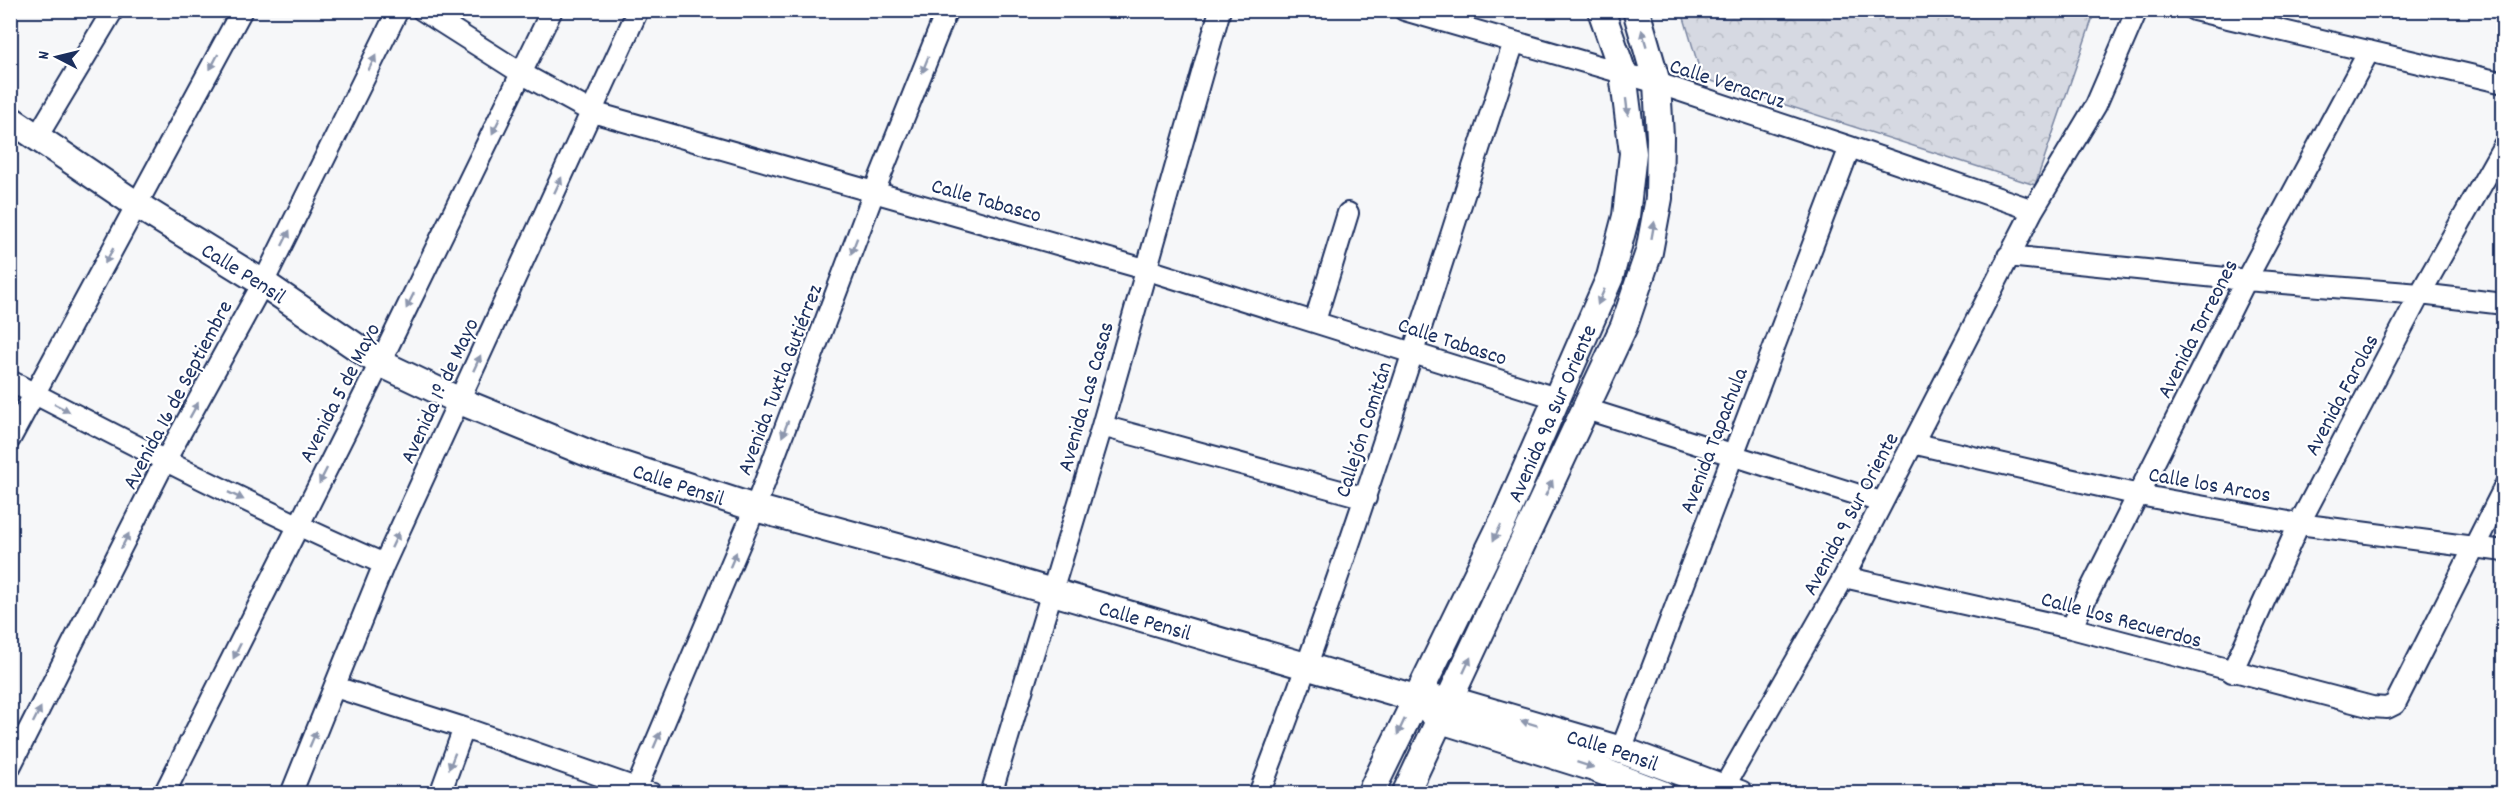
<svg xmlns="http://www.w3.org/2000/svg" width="2514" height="804" font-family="Dekko,sans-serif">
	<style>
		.forest { fill: url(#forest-crowns); stroke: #7884a0; stroke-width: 1.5 }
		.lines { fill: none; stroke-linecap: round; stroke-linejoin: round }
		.minor-casing { stroke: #1b2f5e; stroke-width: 24 }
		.major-casing { stroke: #1b2f5e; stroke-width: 30 }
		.minor { stroke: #fff; stroke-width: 20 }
		.major { stroke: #fff; stroke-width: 26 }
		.oneway { fill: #8d97ae }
		.labels { text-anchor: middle; stroke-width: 4.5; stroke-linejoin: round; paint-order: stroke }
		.street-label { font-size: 22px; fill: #1b2f5e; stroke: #fff }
	</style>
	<defs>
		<pattern id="forest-crowns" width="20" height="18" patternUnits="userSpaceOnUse" patternTransform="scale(1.5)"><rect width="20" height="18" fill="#d6d9e2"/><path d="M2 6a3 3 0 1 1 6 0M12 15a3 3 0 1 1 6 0" fill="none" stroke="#b7bbc4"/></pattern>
	</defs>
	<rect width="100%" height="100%" fill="#f6f7f9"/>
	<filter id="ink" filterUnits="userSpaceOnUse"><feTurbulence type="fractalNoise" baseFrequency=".0167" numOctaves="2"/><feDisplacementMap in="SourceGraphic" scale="12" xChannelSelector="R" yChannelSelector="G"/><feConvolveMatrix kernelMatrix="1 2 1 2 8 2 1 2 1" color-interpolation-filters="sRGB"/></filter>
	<g filter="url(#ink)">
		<path class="forest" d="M1682,11V10L2095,11L2035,185L1702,78Z"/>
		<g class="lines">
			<defs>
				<path id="minor" d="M422,10L521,73L592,112L1145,269L1556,398
					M1404,10L1657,83L1850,147L2033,210
					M2194,10L2504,83
					M37,137L113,10
					M2008,256L2246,280L2420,294L2504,304
					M1315,321L1348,213
					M10,381C134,445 257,509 384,564
					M1586,409L1881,502
					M1102,426L1366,498
					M10,439L242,10
					M1912,443L2139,495L2299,524L2504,551
					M1844,577L2071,628L2372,707L2387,708L2395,704L2504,488
					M2071,628L2246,280L2369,51
					M2232,672L2299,524L2420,294L2504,145
					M335,687L464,728L653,794
					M1621,750L1850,147
					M10,767L165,461L263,283L398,10
					M164,794L380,363L552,10
					M291,794L384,564L638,10
					M440,794L464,728
					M634,794L755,508L874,192L947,10
					M991,794L1102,426L1220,10
					M1259,794C1354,546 1431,293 1514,42
					M1716,794L1724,787L1844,577L2033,210L2096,105L2137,10"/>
				<g id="major">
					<path id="s1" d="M10,119L137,205L263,283L380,363L460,401L595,456L755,508L923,554L1415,698L1451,700L1621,750L1740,794"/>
					<path d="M1429,710L1441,720L1594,768L1662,794"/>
					<path id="s2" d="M1370,794L1504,519L1610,277L1626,216L1633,153L1623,73L1601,10"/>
					<path d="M1405,794L1624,326L1649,252L1659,198L1660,137L1657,83L1636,10"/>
				</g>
			</defs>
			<use href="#minor" class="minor-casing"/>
			<use href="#major" class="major-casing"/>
			<use href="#minor" class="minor"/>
			<use href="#major" class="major"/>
		</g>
		<defs><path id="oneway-solid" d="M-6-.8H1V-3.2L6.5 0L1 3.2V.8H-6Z" transform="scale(1.5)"/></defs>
		<g class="oneway">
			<use href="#oneway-solid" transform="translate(1644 38) rotate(-106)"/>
			<use href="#oneway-solid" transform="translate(214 62) rotate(118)"/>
			<use href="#oneway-solid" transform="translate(372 63) rotate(-64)"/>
			<use href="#oneway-solid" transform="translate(925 65) rotate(112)"/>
			<use href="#oneway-solid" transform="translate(1627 107) rotate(83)"/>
			<use href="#oneway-solid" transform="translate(496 126) rotate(116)"/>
			<use href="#oneway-solid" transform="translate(558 185) rotate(-65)"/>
			<use href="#oneway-solid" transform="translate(1653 230) rotate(-80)"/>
			<use href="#oneway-solid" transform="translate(286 238) rotate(-64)"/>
			<use href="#oneway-solid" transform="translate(854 246) rotate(111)"/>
			<use href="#oneway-solid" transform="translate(109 256) rotate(119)"/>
			<use href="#oneway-solid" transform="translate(1601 297) rotate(114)"/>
			<use href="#oneway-solid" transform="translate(410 301) rotate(116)"/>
			<use href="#oneway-solid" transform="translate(477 363) rotate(-65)"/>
			<use href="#oneway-solid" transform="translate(62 408) rotate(27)"/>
			<use href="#oneway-solid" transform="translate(194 410) rotate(-61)"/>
			<use href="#oneway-solid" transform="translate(785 429) rotate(111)"/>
			<use href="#oneway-solid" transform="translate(323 476) rotate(117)"/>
			<use href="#oneway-solid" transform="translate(1549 488) rotate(-65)"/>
			<use href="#oneway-solid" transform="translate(236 496) rotate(26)"/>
			<use href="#oneway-solid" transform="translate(1497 533) rotate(116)"/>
			<use href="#oneway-solid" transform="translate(395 540) rotate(-65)"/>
			<use href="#oneway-solid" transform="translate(125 541) rotate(-63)"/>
			<use href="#oneway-solid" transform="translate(733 560) rotate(-67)"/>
			<use href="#oneway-solid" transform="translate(237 651) rotate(116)"/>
			<use href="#oneway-solid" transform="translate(1467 665) rotate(-65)"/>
			<use href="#oneway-solid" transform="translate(37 715) rotate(-63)"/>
			<use href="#oneway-solid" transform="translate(1529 723) rotate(-163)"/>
			<use href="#oneway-solid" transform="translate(1401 727) rotate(115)"/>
			<use href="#oneway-solid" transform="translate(313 739) rotate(-67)"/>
			<use href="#oneway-solid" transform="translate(657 740) rotate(-67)"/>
			<use href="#oneway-solid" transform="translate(452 761) rotate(111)"/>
			<use href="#oneway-solid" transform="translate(1585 765) rotate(18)"/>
		</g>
	</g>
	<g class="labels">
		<g class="street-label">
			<text transform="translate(1728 82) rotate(18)" y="8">Calle Veracruz</text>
			<text transform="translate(987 199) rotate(16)" y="8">Calle Tabasco</text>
			<text dy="8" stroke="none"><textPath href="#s1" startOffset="280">Calle Pensil</textPath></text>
			<text transform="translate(2196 328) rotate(-63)" y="8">Avenida Torreones</text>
			<text transform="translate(1453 340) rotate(18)" y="8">Calle Tabasco</text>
			<text transform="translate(778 379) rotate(-69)" y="8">Avenida Tuxtla Gutiérrez</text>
			<text transform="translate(438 390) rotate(-65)" y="8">Avenida 1º de Mayo</text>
			<text transform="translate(338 392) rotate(-63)" y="8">Avenida 5 de Mayo</text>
			<text transform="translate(176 394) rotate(-62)" y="8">Avenida 16 de Septiembre</text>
			<text transform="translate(2340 394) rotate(-62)" y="8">Avenida Farolas</text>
			<text transform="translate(1084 396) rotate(-74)" y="8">Avenida Las Casas</text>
			<text dy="8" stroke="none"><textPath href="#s2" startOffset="422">Avenida 9a Sur Oriente</textPath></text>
			<text transform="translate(1362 429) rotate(-72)" y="8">Callejón Comitán</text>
			<text transform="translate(1712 440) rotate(-69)" y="8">Avenida Tapachula</text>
			<text dy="8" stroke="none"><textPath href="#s1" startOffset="766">Calle Pensil</textPath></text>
			<text transform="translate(2210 483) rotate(10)" y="8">Calle los Arcos</text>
			<text transform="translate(1849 513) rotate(-62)" y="8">Avenida 9 Sur Oriente</text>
			<text transform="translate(2122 618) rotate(15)" y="8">Calle Los Recuerdos</text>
			<text dy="8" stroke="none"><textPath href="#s1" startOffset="1252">Calle Pensil</textPath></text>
			<text dy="8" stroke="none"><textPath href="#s1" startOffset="1738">Calle Pensil</textPath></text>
		</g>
	</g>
	<rect width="2514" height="804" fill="none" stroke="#fff" stroke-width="36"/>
	<rect x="18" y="18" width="2478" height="768" fill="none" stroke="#1b2f5e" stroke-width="2" filter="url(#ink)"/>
	<g transform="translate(57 57) rotate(277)" stroke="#ffffff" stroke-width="4.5" paint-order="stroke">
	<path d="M0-4.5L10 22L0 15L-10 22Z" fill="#1b2f5e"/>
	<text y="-9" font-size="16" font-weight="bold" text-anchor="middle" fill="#1b2f5e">N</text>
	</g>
</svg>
